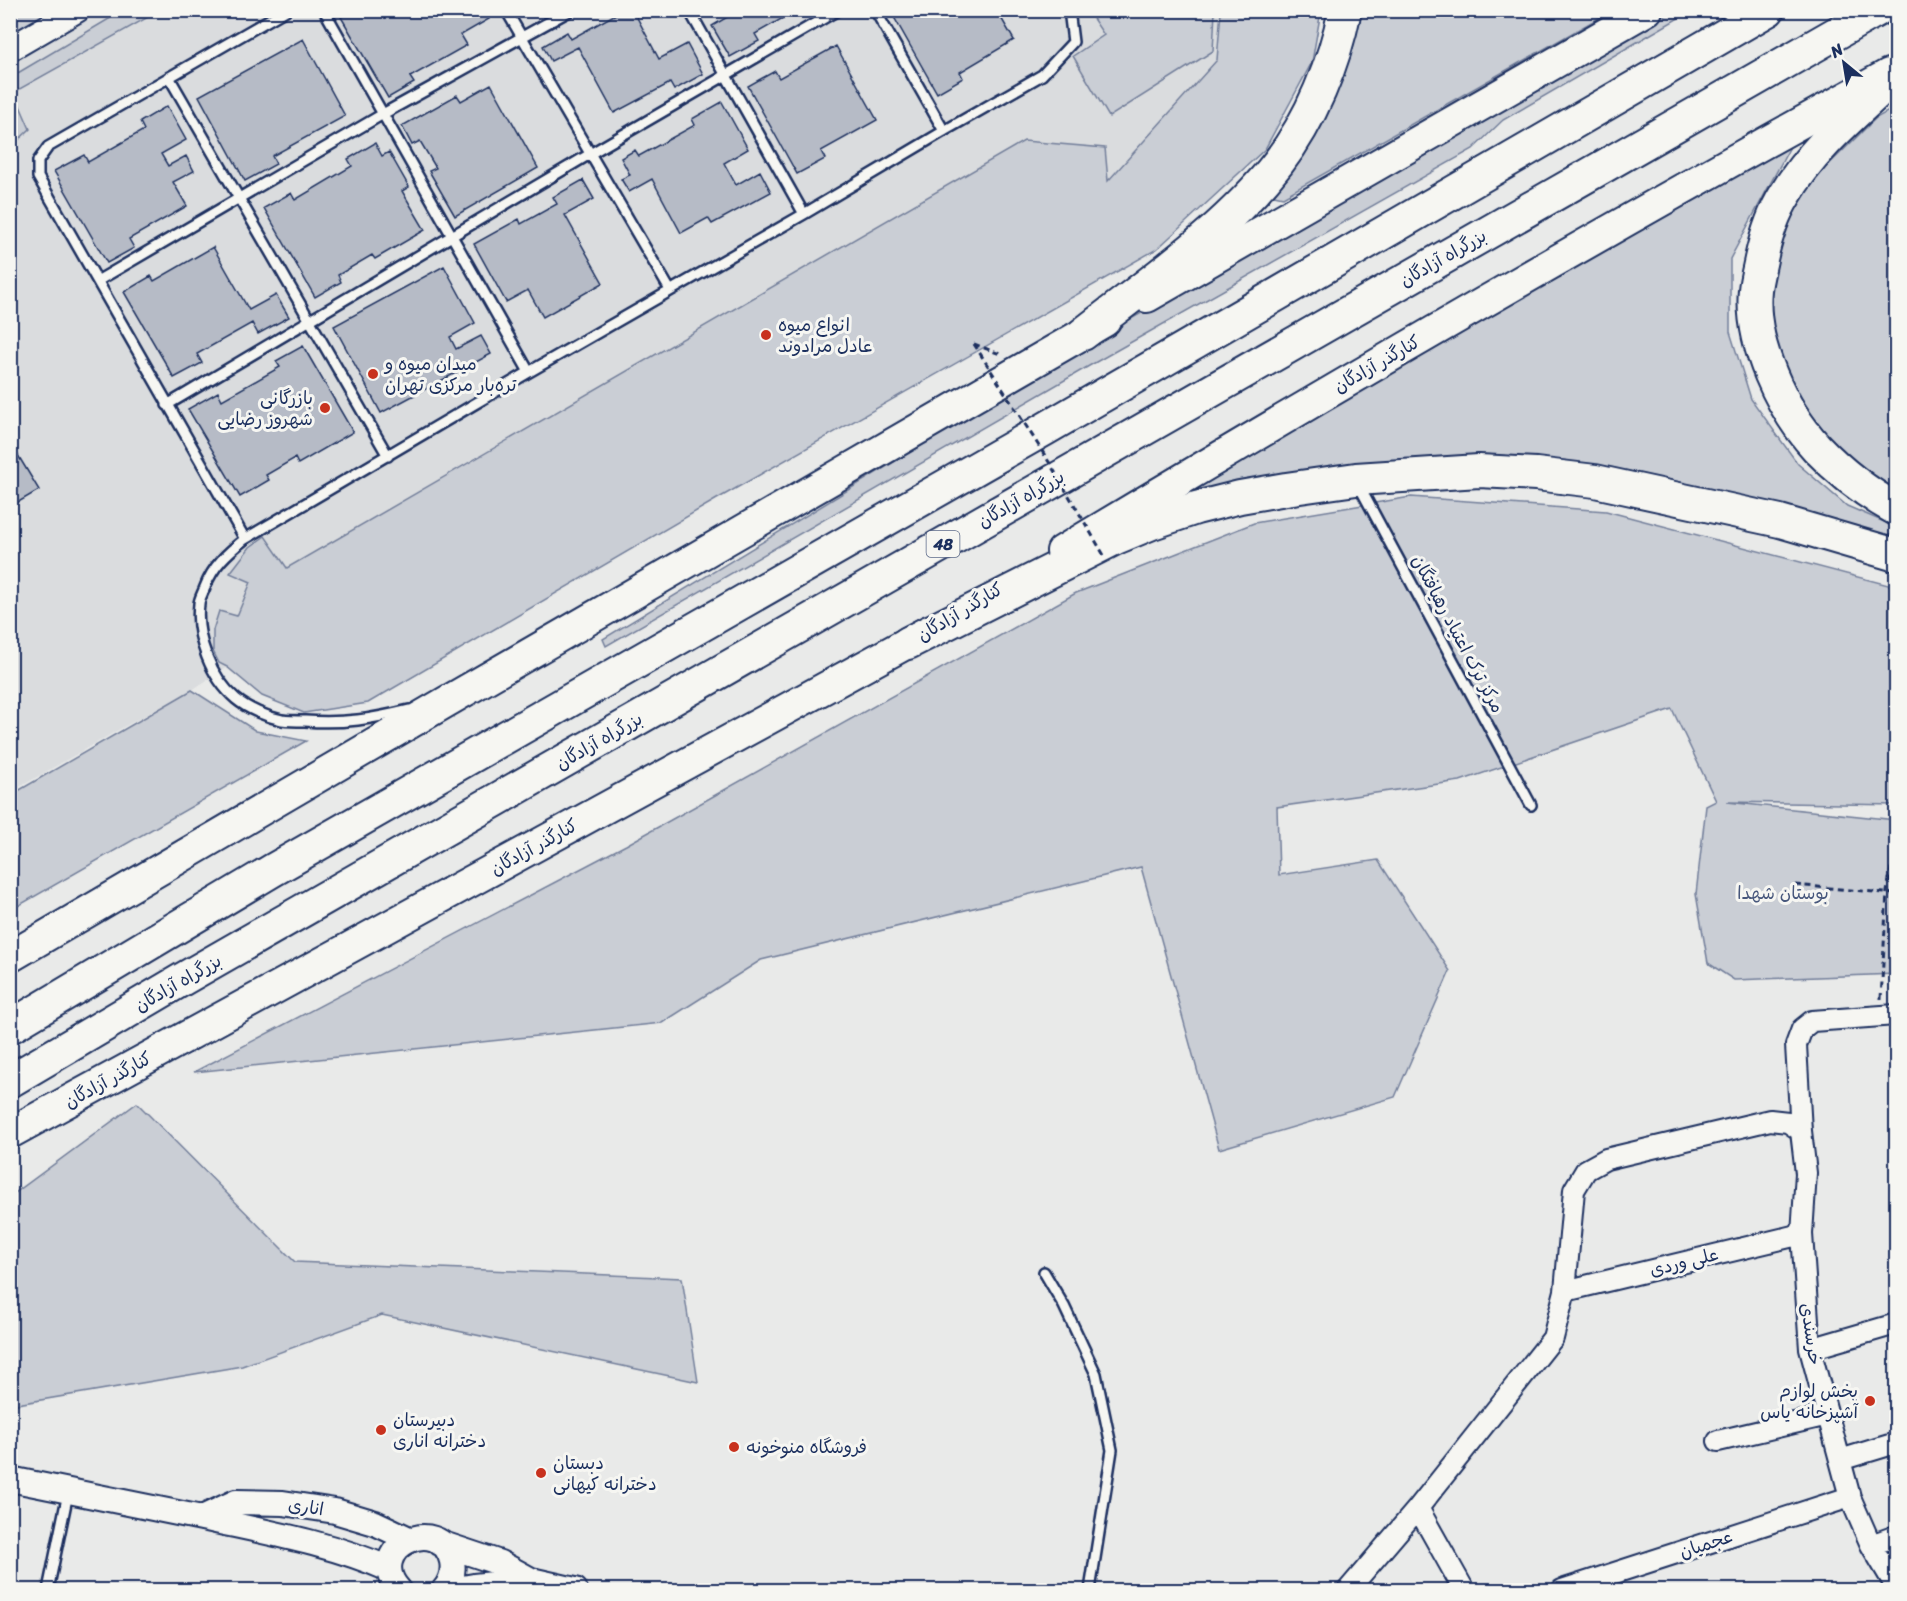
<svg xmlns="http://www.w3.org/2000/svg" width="1907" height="1601" font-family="Sriracha,'Playpen Sans Arabic',sans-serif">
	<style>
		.built { fill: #dadcde }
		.green { fill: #caced5; stroke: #727e9a; stroke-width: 1.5 }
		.building { fill: #b6bbc6; stroke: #1b2f5e; stroke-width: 1.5 }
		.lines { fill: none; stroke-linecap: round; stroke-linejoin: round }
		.service-casing { stroke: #1b2f5e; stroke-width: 14 }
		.minor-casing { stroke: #1b2f5e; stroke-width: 24 }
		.tertiary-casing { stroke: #1b2f5e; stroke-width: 28 }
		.primary-casing { stroke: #1b2f5e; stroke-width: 34 }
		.trunk-casing { stroke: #1b2f5e; stroke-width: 36 }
		.path { stroke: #1b2f5e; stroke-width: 3; stroke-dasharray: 6 4.5; stroke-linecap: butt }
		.service { stroke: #f6f6f2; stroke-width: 9 }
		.minor { stroke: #f6f6f2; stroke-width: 20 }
		.tertiary { stroke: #f6f6f2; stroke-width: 24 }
		.primary { stroke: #f6f6f2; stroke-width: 30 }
		.trunk { stroke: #f6f6f2; stroke-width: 32 }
		.path-bridge { stroke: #1b2f5e; stroke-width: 3; stroke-dasharray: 6 4.5; stroke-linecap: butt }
		.poi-dot { fill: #c8321e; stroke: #f6f6f2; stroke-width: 2 }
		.labels { text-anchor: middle; stroke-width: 6; stroke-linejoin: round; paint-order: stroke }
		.shield { fill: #f6f6f2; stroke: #5d6b8a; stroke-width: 1.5 }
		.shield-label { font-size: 16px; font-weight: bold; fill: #1b2f5e }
		.street-label { font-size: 18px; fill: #1b2f5e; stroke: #f6f6f2 }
		.poi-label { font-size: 18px; fill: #1b2f5e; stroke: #f6f6f2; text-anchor: start }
		.park-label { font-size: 18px; fill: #47577c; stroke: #f6f6f2 }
	</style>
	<rect width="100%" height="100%" fill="#e9eae9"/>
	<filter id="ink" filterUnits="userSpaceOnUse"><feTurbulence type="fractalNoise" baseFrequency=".0167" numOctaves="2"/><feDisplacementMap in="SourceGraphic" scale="12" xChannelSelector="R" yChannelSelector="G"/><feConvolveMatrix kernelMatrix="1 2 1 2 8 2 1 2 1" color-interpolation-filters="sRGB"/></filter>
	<g filter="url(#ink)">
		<path class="built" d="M11,11H1221L1217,60L1107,182L227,667L192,690L122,728L11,792Z"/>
		<path class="green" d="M124,10L159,11L14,92L30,129L11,147V77Z
			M11,11H56L11,37Z
			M1088,11H1215L1213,51L1109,117L1073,56L1104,35Z
			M1221,11H1321L1312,62L1265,149L1157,249L717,499L368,703L304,713L262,696L227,667L219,663L213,651V630L219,611L237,616L251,582L230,573L250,547L265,536L287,568L1024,141L1105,148L1108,181L1217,60Z
			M1357,11H1611L1283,197L1274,195L1332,101Z
			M1673,11H1705L1682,16L1503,120L1473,149L1089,366L606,646L603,639L1108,332Z
			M1896,107V492L1881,485L1818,435L1789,391L1771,321L1768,283L1793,208L1805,188L1876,118Z
			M1792,143L1730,259V332L1751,399L1798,464L1847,506L1896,527V546L1680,490L1253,482L1181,494Z
			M1411,497L1606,511L1896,587V805L1727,802L1896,820V974L1734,980L1708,963L1696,894L1706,806L1716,801L1672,709L1460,781L1277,807L1279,875L1378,860L1450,971L1395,1097L1219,1149L1141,867L761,960L662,1023L194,1072L626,845L1076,593L1254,523Z
			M192,690L256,731L306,741L11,910V795Z
			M137,1103L295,1262L682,1278L698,1382L382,1315L242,1366L11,1405V1196Z"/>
		<path class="building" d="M353,10H484L489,19L461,35L467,45L410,77L414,83L388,98L341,17Z
			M623,10H633L659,59L687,44L703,74L674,90L670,83L614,113L578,47L551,61L543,46L567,32L571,39Z
			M739,10H797L755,34L759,41L730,57L712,26Z
			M890,10H1010L1000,16L1014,40L960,72L963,78L937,93Z
			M303,39L345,116L272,156L276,164L245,181L199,96Z
			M836,46L877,120L821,151L825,159L797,174L748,86L775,71L779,78Z
			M491,84L538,168L455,216L429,171L436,168L420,141L412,145L402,126L457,95L461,101Z
			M722,102L748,149L724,163L736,185L760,171L771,192L712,224L708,218L681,233L652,179L629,192L621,179L630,175L621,158L635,150L639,156L695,125L692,119Z
			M167,106L186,140L161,154L168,166L186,156L194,171L173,182L187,206L129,239L134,248L107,263L54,171L84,155L88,162L144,130L140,122Z
			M375,143L382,156L389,152L409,187L402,191L425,230L375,259L372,255L338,275L341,282L315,297L264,208L291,193L295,200L352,166L348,159Z
			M583,180L594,199L565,215L603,283L543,317L528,290L506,302L474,244L519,219L521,224L557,204L553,197Z
			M213,247L249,310L276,295L289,317L258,334L252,323L197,354L202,363L174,378L124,292L151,276L154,281Z
			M444,266L475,323L450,337L456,349L481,336L491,354L381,413L334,326Z
			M303,346L353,432L298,464L295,458L266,475L269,480L240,497L188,409L218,392L222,400L280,367L276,361Z
			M10,442L39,490L10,507Z"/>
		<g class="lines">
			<defs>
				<path id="service" d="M324,10L529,372
					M506,10L670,290
					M689,10L804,214
					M875,10L944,131
					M169,77L388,456
					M99,280L383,114L571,10
					M167,405L590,154L838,10
					M1358,484L1531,805
					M245,539L38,177V161L48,147L286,10
					M409,710C372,719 344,724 305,721C298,721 289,721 282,720C267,717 248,709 236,699C211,678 195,637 199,604C199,599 203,593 205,587C213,566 227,553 245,539L529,372L804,214L944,131L1042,75L1073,42L1069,10
					M1044,1272L1064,1306L1096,1374L1112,1450L1090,1590
					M48,1590L68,1493"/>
				<path id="minor" d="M1896,1015L1812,1021L1802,1029L1796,1045L1801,1131L1806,1173L1802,1234L1810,1349L1850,1497L1871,1545L1896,1587
					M1565,1291L1802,1234
					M1810,1349L1896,1324
					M1718,1441L1828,1415
					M1840,1460L1896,1443
					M1418,1508L1464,1590
					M1871,1545L1896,1536
					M1348,1590L1418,1508L1553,1338L1565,1291L1574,1190L1586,1170L1606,1159L1770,1120L1788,1122L1801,1131
					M1562,1590L1850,1497"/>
				<path id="tertiary" d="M10,49L77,10
					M10,1479L202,1518
					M440,1543L500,1563L531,1580L474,1586L451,1590
					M389,1569C330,1543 265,1532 202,1518L236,1502L283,1503L335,1511L375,1523L409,1539
					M531,1580L575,1590
					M399,1590C362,1549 440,1511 452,1561C454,1572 451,1582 444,1590"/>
				<path id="primary" d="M1147,297L1647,10
					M1062,551C1335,387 1610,227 1889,74
					M10,957L446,702L1105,321
					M10,1133L929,631"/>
				<path id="trunk" d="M1896,75C1857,112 1813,147 1785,195C1773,214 1766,236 1761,259C1759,269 1756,280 1755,290C1750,343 1782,410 1817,448C1840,472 1867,493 1896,509
					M1083,334C1150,281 1225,231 1278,163C1311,120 1334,64 1345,10
					M908,643L1116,538L1152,523L1196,508L1240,497L1286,489L1356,479L1479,471L1536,474L1595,481L1780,521L1896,555
					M10,1027L273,870L1045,429L1768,10
					M10,1081L183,979L1877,10"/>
			</defs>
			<use href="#service" class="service-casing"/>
			<use href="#minor" class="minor-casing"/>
			<use href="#tertiary" class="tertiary-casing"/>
			<use href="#primary" class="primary-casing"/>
			<use href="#trunk" class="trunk-casing"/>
			<path class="path" d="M974,344L1000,354
				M1795,885L1896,894
				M1881,999L1887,892L1896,837"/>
			<use href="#service" class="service"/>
			<use href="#minor" class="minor"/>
			<use href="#tertiary" class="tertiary"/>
			<use href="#primary" class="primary"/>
			<use href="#trunk" class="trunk"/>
			<path class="path-bridge" d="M974,344L1049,462L1105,557"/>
		</g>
	</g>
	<g class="poi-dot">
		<circle cx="766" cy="335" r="6"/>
		<circle cx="373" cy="374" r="6"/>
		<circle cx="325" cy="408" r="6"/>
		<circle cx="1870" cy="1401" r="6"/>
		<circle cx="381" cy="1430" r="6"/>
		<circle cx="734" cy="1447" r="6"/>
		<circle cx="541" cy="1473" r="6"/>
	</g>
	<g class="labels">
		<rect class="shield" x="926.5" y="531" width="33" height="26" rx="4.5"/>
		<g class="shield-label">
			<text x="943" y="550">48</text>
		</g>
		<g class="street-label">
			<text transform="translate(1443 258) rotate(-30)" y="6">بزرگراه آزادگان</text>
			<text transform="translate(1377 364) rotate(-30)" y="6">کنارگذر آزادگان</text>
			<text transform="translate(1021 499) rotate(-30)" y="6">بزرگراه آزادگان</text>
			<text transform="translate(960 612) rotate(-31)" y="6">کنارگذر آزادگان</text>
			<text transform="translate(1458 634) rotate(62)" y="6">مرکز ترک اعتیاد رهیافتگان</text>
			<text transform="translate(599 741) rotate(-30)" y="6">بزرگراه آزادگان</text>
			<text transform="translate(534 847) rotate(-29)" y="6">کنارگذر آزادگان</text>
			<text transform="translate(178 983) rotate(-30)" y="6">بزرگراه آزادگان</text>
			<text transform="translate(108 1080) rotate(-29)" y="6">کنارگذر آزادگان</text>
			<text transform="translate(1684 1262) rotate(-14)" y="6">علی وردی</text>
			<text transform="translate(1811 1334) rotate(82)" y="6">خرسندی</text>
			<text transform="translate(306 1507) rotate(8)" y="6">اناری</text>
			<text transform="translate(1706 1544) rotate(-18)" y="6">عجمیان</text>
		</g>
		<g class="poi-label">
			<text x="778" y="331">انواع میوه<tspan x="778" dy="21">عادل مرادوند</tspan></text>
			<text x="385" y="370">میدان میوه و<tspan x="385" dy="21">تره‌بار مرکزی تهران</tspan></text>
			<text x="313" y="404" text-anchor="end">بازرگانی<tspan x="313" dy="21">شهروز رضایی</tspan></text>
			<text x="1858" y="1397" text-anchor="end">پخش لوازم<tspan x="1858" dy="21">آشپزخانه یاس</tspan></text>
			<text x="393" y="1426">دبیرستان<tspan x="393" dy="21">دخترانه اناری</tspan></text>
			<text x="746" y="1453">فروشگاه منوخونه</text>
			<text x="553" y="1469">دبستان<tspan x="553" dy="21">دخترانه کیهانی</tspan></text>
		</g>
		<g class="park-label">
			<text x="1783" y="899">بوستان شهدا</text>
		</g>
	</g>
	<rect width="1907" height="1601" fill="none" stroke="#f6f6f2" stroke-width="36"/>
	<rect x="18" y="18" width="1871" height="1565" fill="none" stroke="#1b2f5e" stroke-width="2" filter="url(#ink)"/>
	<g transform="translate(1844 63) rotate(330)" stroke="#f6f6f2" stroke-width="4.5" paint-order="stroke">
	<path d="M0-4.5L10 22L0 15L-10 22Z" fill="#1b2f5e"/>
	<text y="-9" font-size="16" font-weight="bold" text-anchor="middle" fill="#1b2f5e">N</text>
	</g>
</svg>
